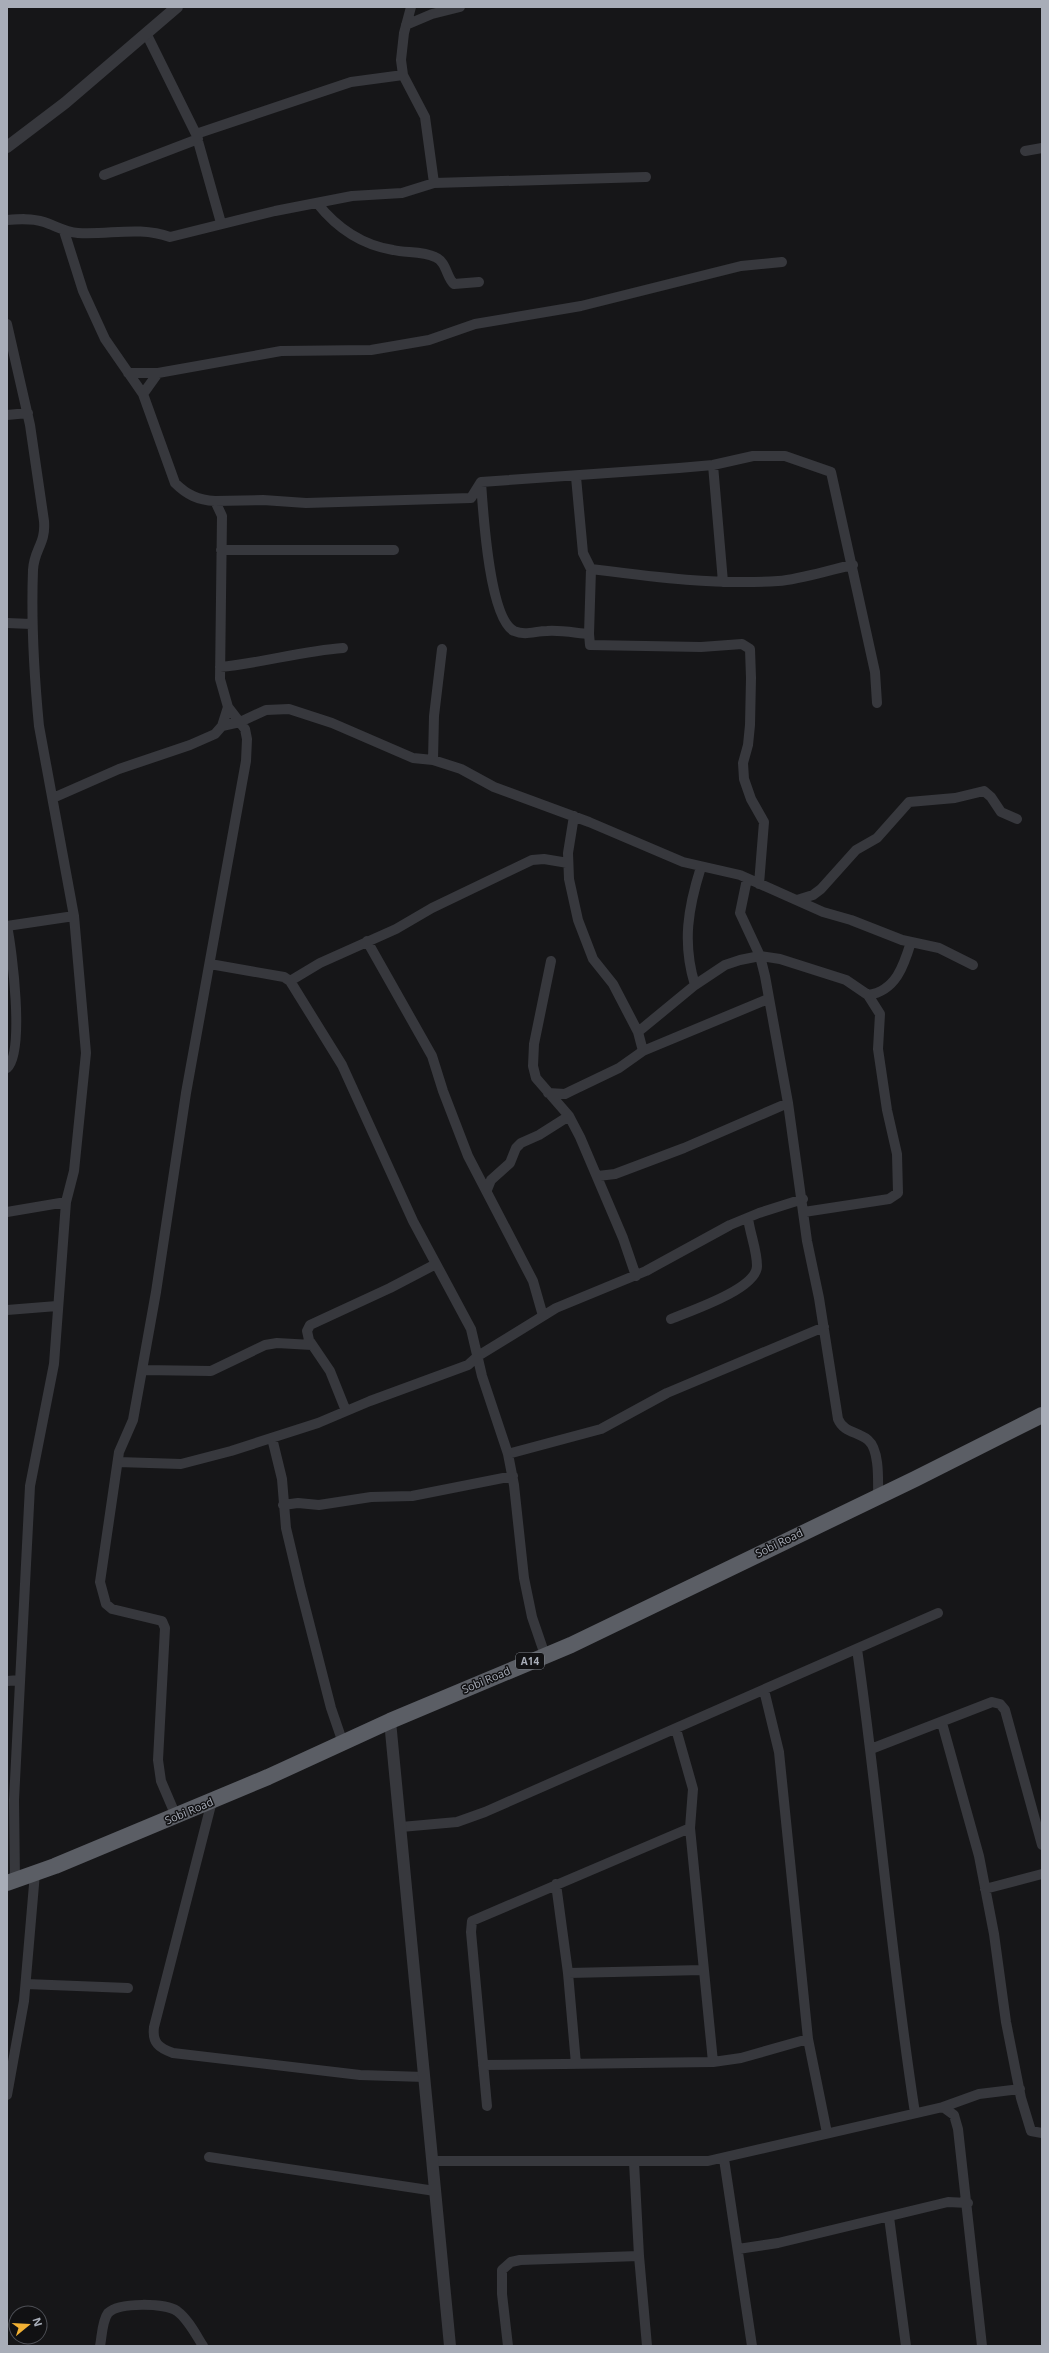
<svg xmlns="http://www.w3.org/2000/svg" width="1049" height="2353" font-family="'Open Sans',sans-serif">
	<style>
		.lines { fill: none; stroke-linecap: round; stroke-linejoin: round }
		.minor { stroke: #37383d; stroke-width: 10 }
		.tertiary { stroke: #37383d; stroke-width: 12 }
		.trunk { stroke: #5b5e65; stroke-width: 16 }
		.labels { text-anchor: middle; stroke-width: 3; stroke-linejoin: round; paint-order: stroke }
		.shield { fill: #111113; stroke: #7b7e86; stroke-width: 1 }
		.shield-label { font-size: 10px; font-weight: bold; fill: #a8adb8 }
		.street-label { font-size: 11px; fill: #a8adb8; stroke: #111113 }
	</style>
	<rect width="100%" height="100%" fill="#161618"/>
	<g class="lines">
		<path class="minor" d="M411,7L404,33L401,60L403,75L425,117L434,183
			M406,25L432,14L460,7
			M146,33L196,134L221,223
			M196,134L351,82L403,75
			M1025,151L1042,148
			M104,175L198,139
			M317,203C336,227 362,245 393,250C406,253 423,251 435,257C447,262 446,277 454,284L479,282
			M7,220C19,219 32,218 44,222C56,226 65,232 78,233C110,235 139,226 170,237L275,211L352,196L402,193L434,183L646,177
			M64,231L83,291L105,339L143,394L175,483C187,495 198,500 215,501L222,516L220,679L228,707L245,729L247,739L246,761L186,1093L156,1292L133,1420L119,1452L100,1582L106,1604L112,1609L162,1621L165,1628L158,1760L161,1781L176,1816
			M7,324L30,425L44,521C46,544 34,549 33,570C31,623 34,674 39,726L74,916L86,1053L74,1171L66,1202L54,1364L30,1486L14,1800L15,1880
			M128,373H158L281,351L371,350L429,340L475,324L581,306L741,266L782,262
			M143,394L158,373
			M7,415L28,413
			M713,465L723,582
			M576,477L583,553L591,569C654,577 715,585 778,581C802,579 828,570 853,565
			M481,482C483,510 489,618 514,631C526,636 535,631 547,631C561,630 576,633 589,634L590,645L701,647L742,644L750,649L751,678L750,725L748,745L743,763L744,779L751,799L764,822L759,884
			M215,501L263,500L306,503L471,498L481,482L679,468L713,465L753,456H785L831,472L875,672L877,703
			M221,550H394
			M7,623L31,624
			M589,634L591,569
			M220,667C262,663 302,651 343,648
			M222,726L240,722L266,710L289,709L332,723L413,758L433,760L461,769L494,787L589,822L683,862L740,875L823,912L851,920L902,940L939,948L973,965
			M433,760L434,716L442,649
			M53,798L119,769L190,745L215,734L222,726L228,707
			M574,816L568,853L569,879L578,920L593,959L613,984L638,1032L643,1051
			M747,879L740,913L760,956L765,976L788,1103L807,1241L819,1298L838,1419C844,1433 857,1431 868,1440C880,1450 878,1482 878,1497
			M797,900L813,895L821,889L856,850L877,838L909,802L955,798L984,791L991,797L1001,812L1017,819
			M7,926L74,916
			M367,941L432,1056L443,1091L468,1156L533,1281L543,1316
			M551,961L534,1044L533,1066L536,1078L569,1116L580,1137L623,1238L636,1276
			M210,964L284,977L290,981L342,1065L413,1221L471,1329L482,1376L508,1454L514,1485L524,1578L532,1617L545,1655
			M290,981L320,963L396,929L432,908L532,860L544,859L568,863
			M695,985C682,943 688,908 701,867
			M868,995C896,991 904,965 911,942
			M638,1032L695,985L725,965L740,960L760,956L780,959L846,980L868,995L880,1014L878,1049L887,1110L897,1154L898,1193L889,1199L804,1212
			M7,1068C25,1052 12,950 7,926
			M548,1093L565,1094L571,1091L619,1068L643,1051L768,999
			M598,1176L615,1174L684,1148L788,1103
			M487,1190L491,1180L510,1163L516,1148L521,1143L539,1135L569,1116
			M7,1212L66,1202
			M7,1310L57,1306
			M671,1319C690,1311 757,1289 757,1266C757,1250 750,1234 748,1218
			M142,1370L211,1371L265,1345L277,1343L312,1345
			M346,1411L330,1371L309,1340L307,1331L310,1325L390,1288L436,1264
			M272,1438L282,1479L286,1528L300,1587L331,1708L343,1743
			M508,1454L601,1429L667,1393L824,1327
			M118,1462L181,1464L231,1451L318,1423L370,1401L468,1365L478,1356L556,1308L646,1271L730,1225L759,1213L803,1199
			M283,1505L298,1503L319,1505L371,1497L412,1496L513,1476
			M857,1649C879,1803 891,1959 915,2113
			M7,1681L20,1680
			M764,1690L779,1752L808,2039L827,2133
			M942,1723L979,1856L994,1934L1006,2022L1021,2098L1031,2131L1042,2133
			M676,1729L693,1789L690,1828L713,2062
			M871,1749L992,1702L1000,1704L1005,1710L1042,1845
			M212,1801L154,2027C152,2043 159,2048 173,2053L360,2075L425,2077
			M401,1827L457,1822L485,1812L938,1613
			M556,1884L568,1973L576,2064
			M985,1889L1042,1874
			M568,1973L703,1970
			M26,1984L128,1988
			M483,2065L713,2062L741,2058L808,2039
			M7,2095L24,2001L35,1873
			M487,2106L471,1932L472,1921L690,1828
			M943,2107L979,2094L1020,2089
			M209,2157L435,2191
			M724,2159L752,2346
			M432,2161H708L943,2107L954,2115L958,2129L982,2346
			M634,2162L639,2256L647,2346
			M889,2217L906,2346
			M738,2249L778,2243L948,2202L968,2203
			M100,2346C102,2336 102,2321 108,2313C119,2302 165,2303 177,2311C188,2319 196,2335 203,2346
			M508,2346L502,2294V2270L511,2262L520,2260L639,2256"/>
		<path class="tertiary" d="M7,147L65,103L177,7
			M390,1721L450,2346"/>
		<path class="trunk" d="M7,1883L55,1866L268,1777L390,1721L571,1645L915,1479L1042,1415"/>
	</g>
	<g class="labels">
		<rect class="shield" x="516" y="1653" width="28" height="16" rx="3"/>
		<g class="shield-label">
			<text x="530" y="1665">A14</text>
		</g>
		<g class="street-label">
			<text transform="translate(779 1543) rotate(-26)" y="4">Sobi Road</text>
			<text transform="translate(486 1680) rotate(-23)" y="4">Sobi Road</text>
			<text transform="translate(189 1811) rotate(-23)" y="4">Sobi Road</text>
		</g>
	</g>
	<rect width="1049" height="2353" fill="none" stroke="#a8adb8" stroke-width="16"/>
	<g transform="translate(28 2325) rotate(72)"><circle r="19" fill="#111113" stroke="#4d4f55"/>
	<path d="M0-3L7 15L0 10L-7 15Z" fill="#f2b134"/>
	<text y="-6" font-size="11" font-weight="bold" text-anchor="middle" fill="#a8adb8">N</text>
	</g>
</svg>
